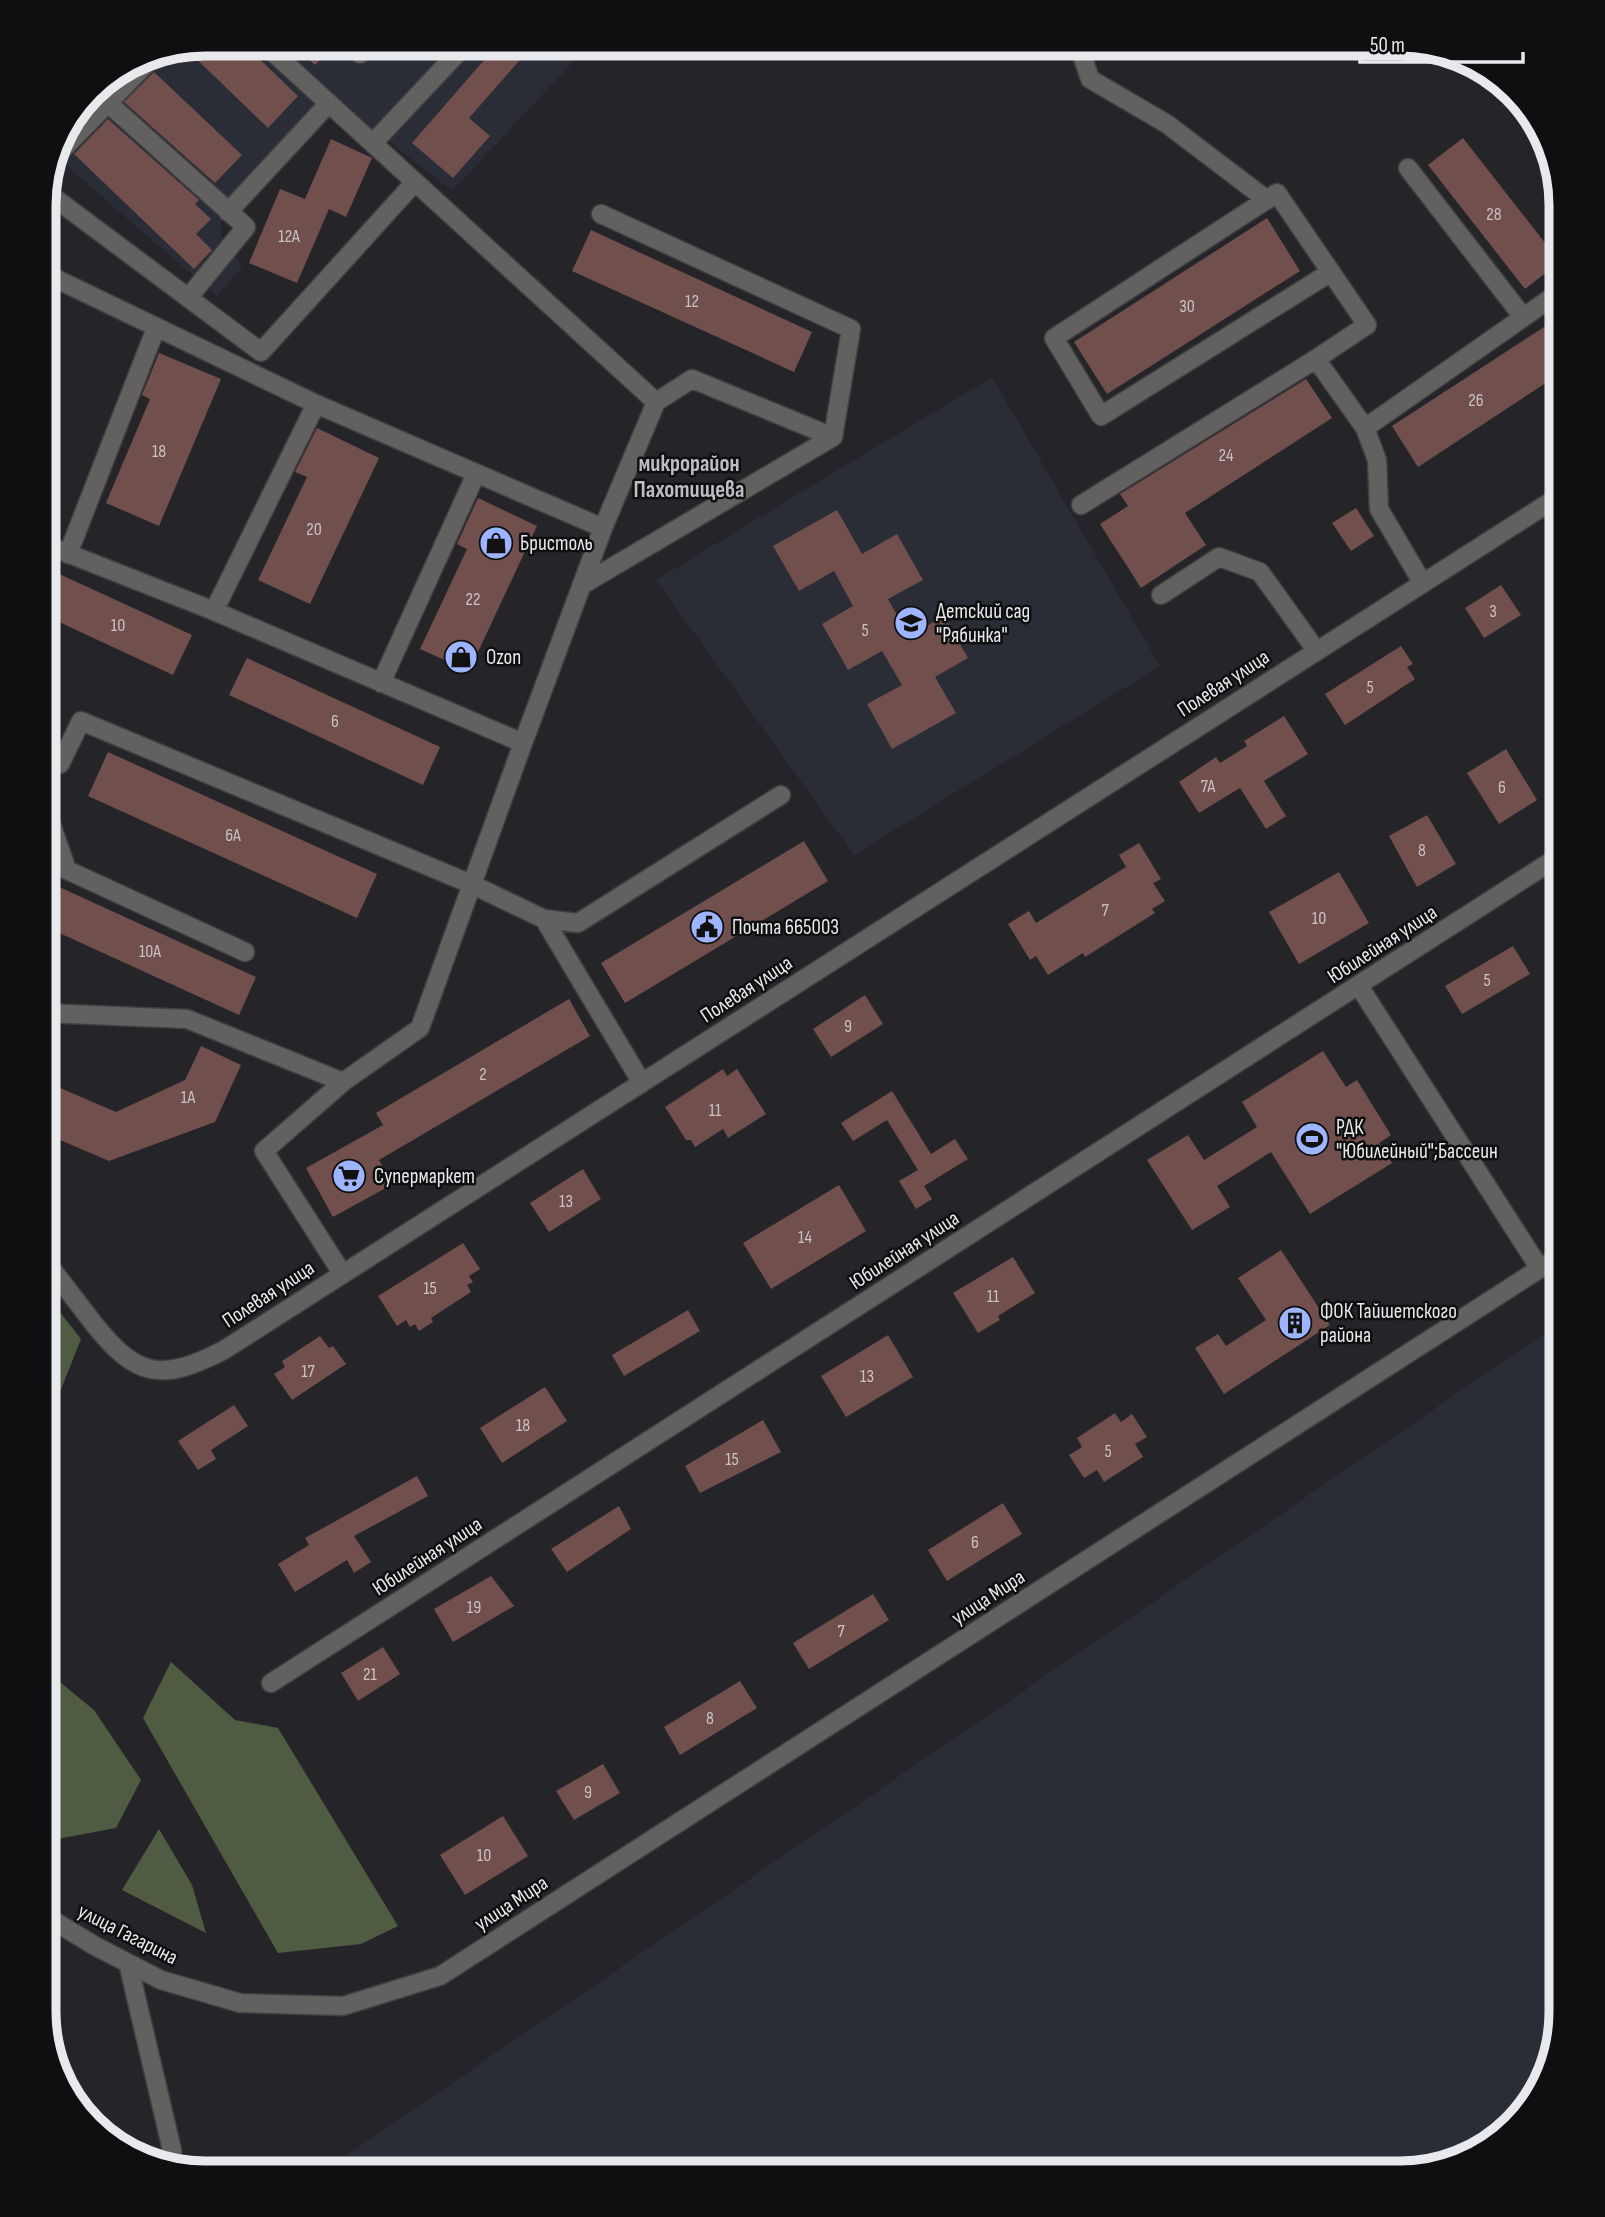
<svg xmlns="http://www.w3.org/2000/svg" width="1605" height="2217" font-family="'Sofia Sans Condensed',sans-serif">
	<style>
		.built { fill: #2a2c36 }
		.forest { fill: #4f5c42 }
		.building { fill: #704f4d }
		.lines { fill: none; stroke-linecap: round; stroke-linejoin: round }
		.minor-casing { stroke: #404044; stroke-width: 21 }
		.minor { stroke: #636160; stroke-width: 18 }
		.labels { text-anchor: middle; stroke-width: 5; stroke-linejoin: round; paint-order: stroke }
		.number-label { font-size: 18px; fill: #cac2c4 }
		.poi-label { font-size: 21px; fill: #e8e9ec; stroke: #0e0f10; text-anchor: start }
		.street-label { font-size: 21px; fill: #e8e9ec; stroke: #0e0f10 }
		.neighbourhood-label { font-size: 23px; font-weight: bold; fill: #bdbec3; stroke: #0e0f10 }
		.rim { fill: none; stroke: #e8e9ec; stroke-width: 9 }
	</style>
	<rect width="100%" height="100%" fill="#252529"/>
	<path class="built" d="M205,44H590L452,191L338,101L221,205V236L242,267L217,296L55,156L61,133L98,84L144,56Z
		M992,377L1160,666L854,855L656,580Z
		M1561,1322V2012L1539,2093L1481,2151L1400,2173H321Z"/>
	<path class="forest" d="M44,1292L81,1339L44,1432Z
		M171,1662L235,1720L278,1728L398,1926L361,1944L278,1953L143,1718Z
		M44,1669L94,1710L141,1780L116,1828L57,1839L44,1827Z
		M159,1829L192,1885L206,1933L122,1890Z"/>
	<path class="building" d="M205,44H244L298,96L268,128L185,48Z
		M292,44H335L315,65Z
		M498,44H534L469,118L490,136L453,178L412,143Z
		M129,65L100,95L60,136L98,84Z
		M154,72L242,155L215,183L124,102Z
		M108,119L199,200L195,204L211,219L196,234L212,250L194,269L74,154Z
		M1463,138L1560,262L1525,289L1428,165Z
		M331,139L372,158L346,217L329,209L297,283L249,263L280,189L305,199Z
		M1267,218L1300,271L1107,394L1074,342Z
		M591,230L812,332L794,372L572,271Z
		M1561,316V373L1418,467L1392,426Z
		M159,353L221,379L159,526L106,503L150,399L142,395Z
		M1306,379L1332,418L1185,513L1206,545L1141,588L1100,524L1128,506L1120,494Z
		M317,428L379,458L310,604L258,580L307,477L295,472Z
		M478,498L537,526L469,671L420,649L467,549L457,544Z
		M1356,508L1374,536L1351,551L1332,523Z
		M837,510L862,554L897,534L923,580L888,599L909,636L944,616L968,658L935,677L956,713L892,749L867,704L902,685L882,651L848,670L822,624L853,606L834,571L799,591L773,546Z
		M44,567L192,635L173,675L44,615Z
		M1501,585L1521,615L1484,638L1465,608Z
		M1401,646L1413,664L1407,667L1415,679L1345,725L1325,694Z
		M247,658L440,747L423,785L229,695Z
		M1284,716L1308,754L1264,781L1286,816L1266,829L1240,788L1199,813L1179,782L1216,757L1220,763L1247,746L1244,741Z
		M1506,749L1537,800L1499,824L1467,773Z
		M108,752L377,874L357,918L88,796Z
		M1427,815L1456,864L1417,887L1389,836Z
		M804,841L828,881L625,1003L601,963Z
		M1139,843L1161,879L1153,883L1165,901L1152,909L1155,913L1085,957L1083,953L1048,975L1036,956L1030,960L1008,924L1029,911L1036,923L1126,867L1119,855Z
		M1339,872L1369,923L1299,964L1269,912Z
		M44,880L256,977L239,1015L44,926Z
		M1513,946L1530,974L1462,1014L1445,986Z
		M865,995L883,1024L831,1057L813,1029Z
		M569,999L590,1036L379,1160L393,1184L333,1217L306,1168L383,1125L376,1113Z
		M201,1046L241,1065L215,1122L109,1161L44,1133V1081L116,1112L185,1080Z
		M1323,1051L1346,1087L1357,1080L1391,1135L1379,1143L1392,1163L1310,1214L1271,1152L1217,1186L1230,1207L1192,1230L1147,1160L1188,1135L1204,1160L1257,1127L1242,1102Z
		M723,1069L727,1076L737,1069L766,1114L728,1138L723,1129L695,1147L691,1140H686L665,1107Z
		M892,1091L931,1154L955,1139L968,1159L924,1186L932,1199L916,1209L899,1181L918,1170L887,1120L853,1141L841,1123Z
		M583,1169L601,1199L549,1232L530,1203Z
		M839,1185L866,1231L771,1289L743,1243Z
		M463,1243L480,1269L469,1276L473,1282L467,1285L471,1292L431,1318L433,1322L419,1331L415,1324L410,1327L406,1320L397,1326L378,1296Z
		M1281,1250L1330,1325L1224,1394L1195,1348L1218,1334L1226,1346L1266,1320L1238,1278Z
		M1013,1257L1035,1293L998,1316L1000,1320L978,1333L953,1293Z
		M688,1310L700,1331L624,1376L612,1355Z
		M888,1335L913,1377L846,1417L821,1376Z
		M320,1336L329,1348L333,1346L346,1364L292,1400L274,1374L285,1367L282,1361Z
		M545,1387L567,1421L502,1463L480,1428Z
		M234,1405L248,1426L211,1450L216,1459L198,1470L178,1441Z
		M1115,1413L1121,1422L1132,1414L1147,1437L1135,1444L1143,1457L1104,1482L1097,1470L1084,1478L1069,1455L1082,1447L1077,1438Z
		M763,1420L781,1452L700,1493L685,1466Z
		M417,1476L428,1496L354,1536L371,1562L354,1573L347,1560L295,1592L278,1564L309,1545L305,1538Z
		M1003,1503L1022,1534L947,1581L928,1550Z
		M619,1506L631,1529L567,1572L551,1549Z
		M491,1576L514,1606L453,1642L434,1609Z
		M873,1594L889,1620L809,1669L793,1643Z
		M383,1647L400,1674L358,1701L341,1673Z
		M740,1681L757,1708L680,1755L664,1727Z
		M603,1764L620,1793L574,1820L556,1791Z
		M503,1816L528,1856L465,1895L440,1855Z"/>
	<g class="lines">
		<defs>
			<path id="minor" d="M264,44L656,402
				M351,44L360,54L370,44
				M1082,44L1080,49L1090,79L1167,124L1267,200
				M108,103L157,53
				M373,143L466,44
				M54,158L108,103L246,227L188,298
				M1408,168L1523,317
				M45,191L261,352L415,182
				M228,212L329,103
				M1331,272L1101,416L1054,338L1277,193L1367,325L1316,359L1365,428L1377,460L1379,509L1422,582
				M44,273L316,404L214,611
				M316,404L603,528
				M1365,428L1561,291
				M1081,505L1316,359
				M44,544L214,611L523,743L420,1028L343,1082L264,1151L342,1273
				M68,554L156,328
				M582,585L833,437
				M1161,595L1219,557L1260,572L1316,650
				M381,683L476,474
				M523,743L603,528L656,402L692,379L833,437L851,329L601,214
				M44,756L60,764L81,721L471,884L544,919L578,923L781,795
				M44,804L67,870L245,952
				M544,919L642,1083
				M1359,986L1540,1269
				M44,1013L187,1019L343,1082
				M44,1259C61,1281 77,1302 94,1324C137,1378 162,1382 224,1350L1561,495
				M271,1683L1561,855
				M44,1915L95,1946L161,1980L240,2003L343,2006L440,1976L1561,1255
				M128,1963L172,2150L171,2166"/>
		</defs>
		<use href="#minor" class="minor-casing"/>
		<use href="#minor" class="minor"/>
	</g>
	<defs>
		<symbol id="shop-disc" viewBox="-11 -11 22 22"><circle r="9.5" fill="#9eb4fd" stroke="#0e0f10"/><path d="M-5-2.5h2.3a2.7 3.5 0 0 1 5.4 0H5L5.5 6h-11ZM-1.5-2.5h3a1.5 2.3 0 0 0-3 0Z" fill="#111"/></symbol>
		<symbol id="school-disc" viewBox="-11 -11 22 22"><circle r="9.5" fill="#9eb4fd" stroke="#0e0f10"/><path d="M0-5L7-2L0 1L-7-2ZM-4 1L0 2.5L4 1V4Q0 6-4 4Z" fill="#111"/></symbol>
		<symbol id="civic-disc" viewBox="-11 -11 22 22"><circle r="9.5" fill="#9eb4fd" stroke="#0e0f10"/><path d="M-.6-6.5H3V-4.5H.6V-3L4-1V1h2V6H-6V1h2V-1L-.6-3ZM-1.2 2.5V6h2.4V2.5Z" fill="#111"/></symbol>
		<symbol id="stadium-disc" viewBox="-11 -11 22 22"><circle r="9.5" fill="#9eb4fd" stroke="#0e0f10"/><path d="M0-5a6.5 5 0 1 0 0 10a6.5 5 0 1 0 0-10ZM-3.5-1.8h7v3.6h-7Z" fill="#111"/></symbol>
		<symbol id="supermarket-disc" viewBox="-11 -11 22 22"><circle r="9.5" fill="#9eb4fd" stroke="#0e0f10"/><path d="M-6-5.5h2.5l.6 2H6L4.5 2H-2.5L-4.4-4H-6ZM-1.5 3.2a1.3 1.3 0 1 0 .1 0ZM3 3.2a1.3 1.3 0 1 0 .1 0Z" fill="#111"/></symbol>
		<symbol id="building-disc" viewBox="-11 -11 22 22"><circle r="9.5" fill="#9eb4fd" stroke="#0e0f10"/><path d="M-4-6H4V6H1V3H-1V6H-4ZM-2.5-4.3h1.7v1.8h-1.7ZM.8-4.3h1.7v1.8H.8ZM-2.5-1h1.7V.8h-1.7ZM.8-1h1.7V.8H.8Z" fill="#111"/></symbol>
	</defs>
	<g fill-rule="evenodd">
		<use href="#shop-disc" x="477" y="524" width="38" height="38"/>
		<use href="#school-disc" x="892" y="604" width="38" height="38"/>
		<use href="#shop-disc" x="442" y="638" width="38" height="38"/>
		<use href="#civic-disc" x="688" y="908" width="38" height="38"/>
		<use href="#stadium-disc" x="1293" y="1120" width="38" height="38"/>
		<use href="#supermarket-disc" x="330" y="1157" width="38" height="38"/>
		<use href="#building-disc" x="1276" y="1304" width="38" height="38"/>
	</g>
	<g class="labels">
		<g class="number-label">
			<text x="1494" y="220">28</text>
			<text x="289" y="242">12А</text>
			<text x="692" y="307">12</text>
			<text x="1187" y="312">30</text>
			<text x="1476" y="406">26</text>
			<text x="159" y="457">18</text>
			<text x="1226" y="461">24</text>
			<text x="314" y="535">20</text>
			<text x="473" y="605">22</text>
			<text x="1493" y="617">3</text>
			<text x="118" y="631">10</text>
			<text x="865" y="636">5</text>
			<text x="1370" y="693">5</text>
			<text x="335" y="727">6</text>
			<text x="1208" y="792">7А</text>
			<text x="1502" y="793">6</text>
			<text x="233" y="841">6А</text>
			<text x="1422" y="856">8</text>
			<text x="1105" y="916">7</text>
			<text x="1319" y="924">10</text>
			<text x="150" y="957">10А</text>
			<text x="1487" y="986">5</text>
			<text x="848" y="1032">9</text>
			<text x="483" y="1080">2</text>
			<text x="188" y="1103">1А</text>
			<text x="715" y="1116">11</text>
			<text x="566" y="1207">13</text>
			<text x="805" y="1243">14</text>
			<text x="430" y="1294">15</text>
			<text x="993" y="1302">11</text>
			<text x="308" y="1377">17</text>
			<text x="867" y="1382">13</text>
			<text x="523" y="1431">18</text>
			<text x="1108" y="1457">5</text>
			<text x="732" y="1465">15</text>
			<text x="975" y="1548">6</text>
			<text x="474" y="1613">19</text>
			<text x="841" y="1637">7</text>
			<text x="370" y="1680">21</text>
			<text x="710" y="1724">8</text>
			<text x="588" y="1798">9</text>
			<text x="484" y="1861">10</text>
		</g>
		<g class="poi-label">
			<text x="520" y="550">Бристоль</text>
			<text x="936" y="618">Детский сад<tspan x="936" dy="24">"Рябинка"</tspan></text>
			<text x="486" y="664">Ozon</text>
			<text x="732" y="934">Почта 665003</text>
			<text x="1336" y="1134">РДК<tspan x="1336" dy="24">"Юбилейный";Бассеин</tspan></text>
			<text x="374" y="1183">Супермаркет</text>
			<text x="1320" y="1318">ФОК Тайшетского<tspan x="1320" dy="24">района</tspan></text>
		</g>
		<g class="street-label">
			<text transform="translate(1223 683) rotate(-33)" y="7">Полевая улица</text>
			<text transform="translate(1382 944) rotate(-33)" y="7">Юбилейная улица</text>
			<text transform="translate(746 989) rotate(-33)" y="7">Полевая улица</text>
			<text transform="translate(904 1250) rotate(-33)" y="7">Юбилейная улица</text>
			<text transform="translate(268 1294) rotate(-33)" y="7">Полевая улица</text>
			<text transform="translate(427 1556) rotate(-33)" y="7">Юбилейная улица</text>
			<text transform="translate(988 1597) rotate(-33)" y="7">улица Мира</text>
			<text transform="translate(511 1903) rotate(-33)" y="7">улица Мира</text>
			<text transform="translate(128 1934) rotate(27)" y="7">улица Гагарина</text>
		</g>
		<g class="neighbourhood-label">
			<text x="689" y="471">микрорайон<tspan x="689" dy="26">Пахотищева</tspan></text>
		</g>
	</g>
	<path d="M0 0H1605V2217H0ZM205 56H1400A149 149 0 0 1 1549 205V2012A149 149 0 0 1 1400 2161H205A149 149 0 0 1 56 2012V205A149 149 0 0 1 205 56Z" fill="#0e0f10" fill-rule="evenodd"/>
	<path class="rim" d="M205 56H1400A149 149 0 0 1 1549 205V2012A149 149 0 0 1 1400 2161H205A149 149 0 0 1 56 2012V205A149 149 0 0 1 205 56Z"/>
	<path d="M1360 52v10h163v-10" fill="none" stroke="#e8e9ec" stroke-width="3.5"/>
	<text x="1370" y="52" font-size="21" fill="#e8e9ec" stroke="#0e0f10" stroke-width="5" paint-order="stroke">50 m</text>
</svg>
